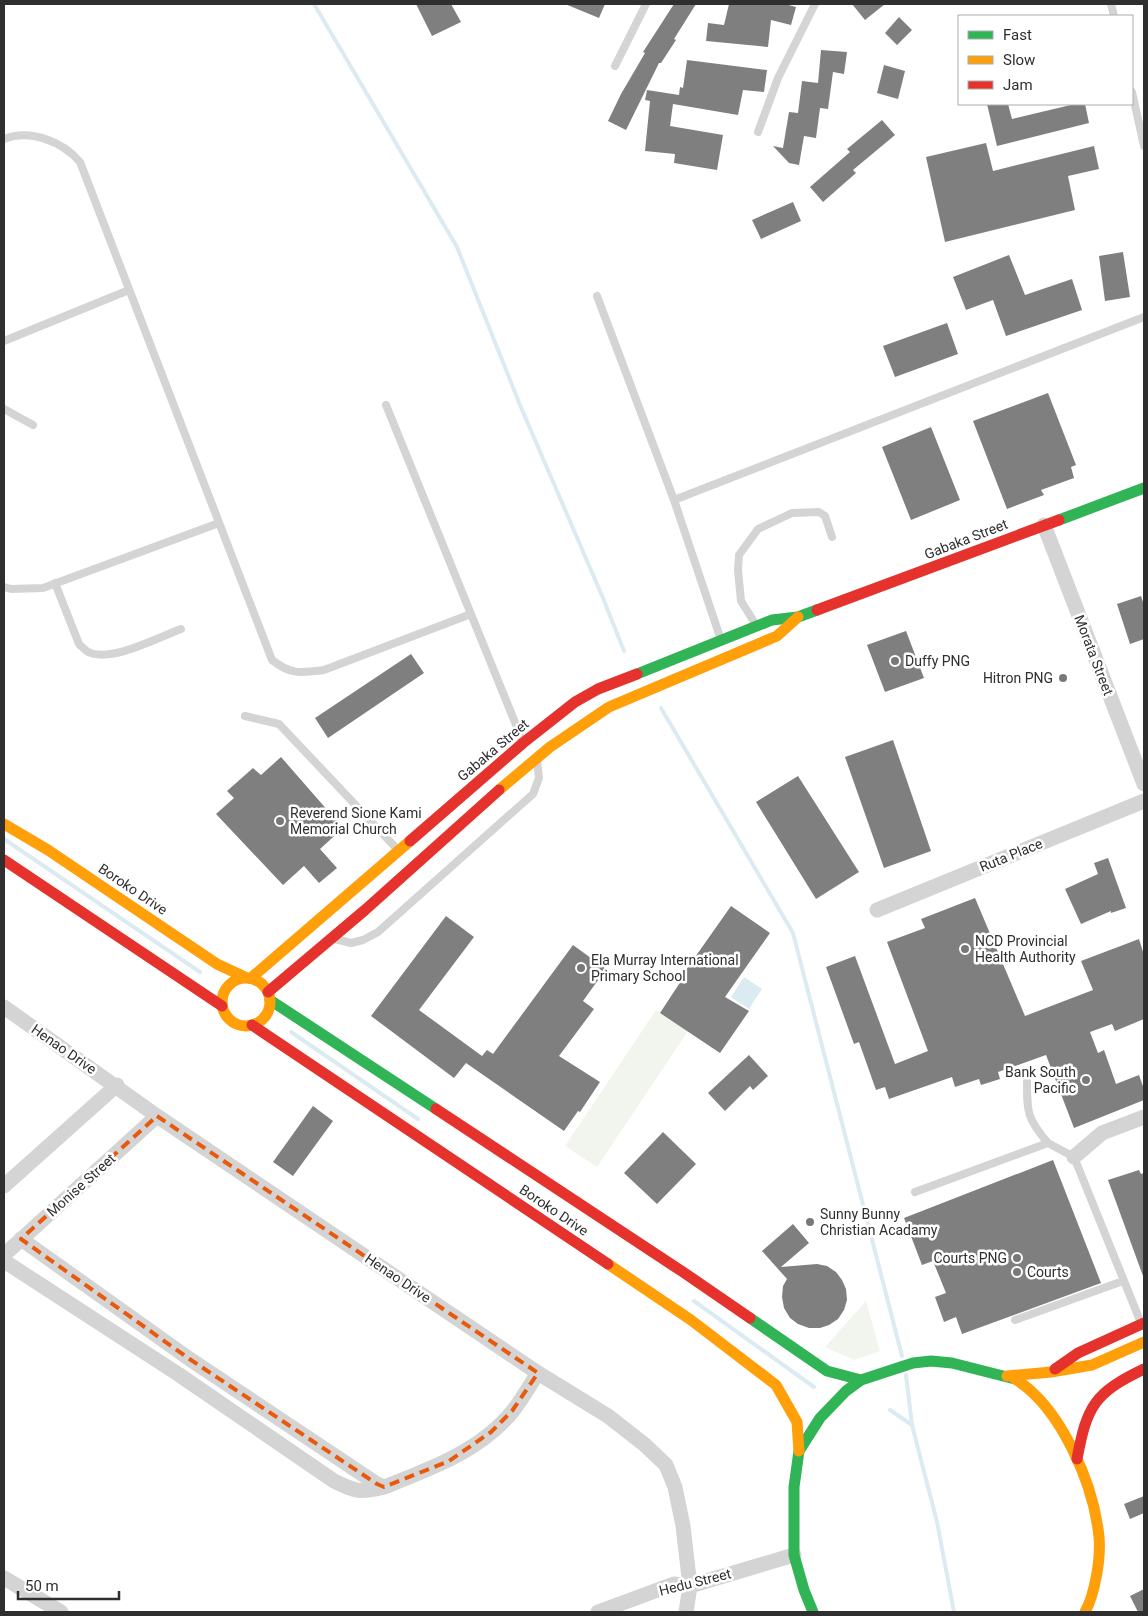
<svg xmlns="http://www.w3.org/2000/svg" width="1148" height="1616" font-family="Roboto,sans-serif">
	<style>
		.green { fill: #f2f5ed }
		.water { fill: #dbebf1 }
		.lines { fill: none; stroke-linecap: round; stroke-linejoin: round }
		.stream { stroke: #dbebf1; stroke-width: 4 }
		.building { fill: #7f7f7f }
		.lane { stroke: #d4d4d4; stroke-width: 8 }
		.street { stroke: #d4d4d4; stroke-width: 15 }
		.fast { stroke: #30b455; stroke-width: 11 }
		.slow { stroke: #ff9f0a; stroke-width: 11 }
		.jam { stroke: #e5322d; stroke-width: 11 }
		.marked { fill: none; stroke: #e8590c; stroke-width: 4; stroke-dasharray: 10 6; stroke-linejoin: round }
		.poi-dot { fill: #787878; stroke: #fff; stroke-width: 2 }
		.labels { text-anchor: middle; stroke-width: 5; stroke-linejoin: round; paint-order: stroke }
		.street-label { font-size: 14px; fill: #2f2f2f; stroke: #fff }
		.poi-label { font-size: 14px; fill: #2f2f2f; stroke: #fff; text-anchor: start }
	</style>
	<rect width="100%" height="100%" fill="#fff"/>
	<path class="green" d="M656,1010L688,1031L597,1167L565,1146Z
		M866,1301L880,1351L854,1360L825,1347Z"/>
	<path class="water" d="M744,977L762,989L749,1009L731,997Z"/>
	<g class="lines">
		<path class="stream" d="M314,4L457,247L520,405L603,598L624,651
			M661,708L793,933L902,1356
			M4,839L200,972
			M291,1032L418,1119
			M521,1189L587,1231
			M694,1301L814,1387
			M906,1375L912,1425L937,1522L954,1612
			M890,1410L912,1425"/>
	</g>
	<path class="building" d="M416,4H451L461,22L432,36Z
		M565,4H605L599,18Z
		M674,4H696L674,39L676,40L661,63H659L626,130L608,121L621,94L645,53L643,52Z
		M729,4H785L796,7L791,25L771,20L768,47L706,41L708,23L724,25Z
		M852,4H885L865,20Z
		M899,17L912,30L897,45L885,33Z
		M821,50L847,52L844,74L833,72L828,109L820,108L816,138L804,136L799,165L789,163L773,146L783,148L789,112L798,113L802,81L818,83Z
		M687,60L767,70L764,92L743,90L738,115L673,104L670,126L723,135L717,170L674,163L675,154L645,151L650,101L645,100L647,90L679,95L680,87L683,88Z
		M884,65L905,71L898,99L877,93Z
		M987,104H1008L1012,119L1075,104H1085L1089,123L997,146Z
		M882,120L895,135L853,170L856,173L823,202L810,187L850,152L847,149Z
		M986,143L993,171L1094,146L1099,169L1068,176L1075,210L945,242L926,157Z
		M793,202L801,221L761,239L752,220Z
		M1123,252L1130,297L1105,301L1099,256Z
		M1009,255L1025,295L1072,279L1082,310L1006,336L993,300L966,310L953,277Z
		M947,323L958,354L895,377L883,346Z
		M1048,393L1076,465L1071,467L1074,478L1041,490L1044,495L1007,509L973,421Z
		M931,427L960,500L911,520L882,447Z
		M1141,596L1144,605V639L1130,644L1117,604Z
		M906,631L924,678L885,692L867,645Z
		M411,654L424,673L328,738L315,718Z
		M893,740L931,851L884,868L845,757Z
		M281,757L343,828L320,849L337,868L319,883L304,866L283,885L216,814L234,798L227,791L253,768L261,775Z
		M798,776L859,872L816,899L756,802Z
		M1108,858L1126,908L1111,913V911L1081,924L1065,889L1098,874L1094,863Z
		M975,898L1025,1016L1093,990L1081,961L1139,939L1144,955V1019L1115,1031L1112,1024L1090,1032L1098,1053L1104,1050L1116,1084L1139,1075L1144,1089V1100L1074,1128L1046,1055L998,1072L1000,1079L981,1085L979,1079L955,1087L952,1077L889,1099L885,1087L876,1090L859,1042L854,1044L826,967L855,956L895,1064L928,1051L887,942L925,928L921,919Z
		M731,906L770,933L725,997L749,1011L720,1053L660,1013L681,981L679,980Z
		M446,916L474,937L419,1010L482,1056L487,1050L493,1054L573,945L606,969L583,1001L594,1009L559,1056L600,1082L580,1112L578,1111L564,1131L466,1063L454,1078L371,1016Z
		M749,1055L768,1076L753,1090L750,1086L725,1111L708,1093Z
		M313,1106L333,1121L293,1176L273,1162Z
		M663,1132L696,1164L657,1204L624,1173Z
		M1053,1160L1101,1283L962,1334L956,1317L944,1322L935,1297L946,1293L933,1261L922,1265L904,1218Z
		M1139,1170L1141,1174L1144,1173V1276H1143L1108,1180Z
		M793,1224L809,1243L781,1267L817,1264L827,1266L836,1272L842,1280L846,1289L847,1300L844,1310L838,1319L829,1325L820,1328H809L798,1324L790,1318L784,1308L782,1297L783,1286L787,1279L762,1251Z
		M1144,1496V1513L1130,1519L1124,1504Z
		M1144,1589V1612H1138L1130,1596Z"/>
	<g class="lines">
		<path class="lane" d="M1111,4L1114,16
			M615,66L646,4
			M1132,92L1144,146
			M758,132L778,78L815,4
			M4,139C30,129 62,141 80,162L272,660C291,675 301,673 324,670L471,614
			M597,296L674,500L721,640
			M4,341L129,290
			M386,405L523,742
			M4,409L33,425
			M674,500L1144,317
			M55,583L79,644C82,647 85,650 88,652C111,663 159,637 181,629
			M4,587L11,589L43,588L219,523
			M756,625L741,601L738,570L739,555L758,529L792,513L819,512L825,516L832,537
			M245,716L279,724L398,850
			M335,939L351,943L363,940L378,932L533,794L539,778L537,760
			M1027,1081C1027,1112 1027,1119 1048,1143
			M915,1192L1048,1143L1074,1157L1141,1323
			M1015,1320L1123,1281"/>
		<path class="street" d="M1044,525L1144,784
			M877,910L1144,801
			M4,1007L157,1116L538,1373L608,1416L645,1445L666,1465L675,1487L683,1526L690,1586L686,1612
			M1074,1157L1102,1133L1144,1117
			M4,1186L117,1085
			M21,1239L191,1360L377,1484L384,1487C430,1469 480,1451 512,1412C522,1400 529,1386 538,1373
			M4,1255L157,1116
			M4,1261L178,1374L334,1481C356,1492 361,1493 384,1487
			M4,1578L61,1612
			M598,1612L674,1584L690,1586L794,1555"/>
		<path class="fast" d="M1059,520L1144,488
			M637,674L772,620L798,617L817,610
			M270,1000L436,1109
			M750,1318L827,1371L861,1380
			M813,1612L804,1590L794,1555V1487L799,1451L820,1418L846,1391L861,1380L913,1363L931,1361L952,1363L1015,1379"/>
		<path class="slow" d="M499,790L550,747L609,707L777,636L798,617
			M4,824L48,850L217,964L247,978
			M222 1002a24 24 0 1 1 48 0a24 24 0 1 1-48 0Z
			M251,978L410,841
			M608,1264L691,1320L776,1385L797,1422L799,1451
			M1007,1376L1051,1372L1092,1365L1144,1342
			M1015,1379C1061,1407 1094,1485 1099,1537C1101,1558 1095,1594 1085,1612"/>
		<path class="jam" d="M817,610L1059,520
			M410,841L523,743L575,702L598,689L637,674
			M4,860L222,1006
			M268,992L365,910L499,790
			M252,1025L608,1264
			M436,1109L683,1272L750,1318
			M1055,1369L1078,1353L1144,1323
			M1077,1459C1087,1406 1094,1393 1144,1369"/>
	</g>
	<path class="marked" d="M157,1116L538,1373L512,1411L491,1432L449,1461L384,1487L377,1484L191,1360L21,1239Z"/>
	<g class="poi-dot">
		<circle cx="895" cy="661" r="5"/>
		<circle cx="1063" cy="678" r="5"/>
		<circle cx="280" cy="821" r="5"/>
		<circle cx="965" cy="949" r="5"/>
		<circle cx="581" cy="968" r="5"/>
		<circle cx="1086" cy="1080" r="5"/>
		<circle cx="810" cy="1222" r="5"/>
		<circle cx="1017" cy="1258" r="5"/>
		<circle cx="1017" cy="1272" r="5"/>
	</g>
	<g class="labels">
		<g class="street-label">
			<text transform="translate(966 539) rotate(-21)" y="5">Gabaka Street</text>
			<text transform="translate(1094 655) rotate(69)" y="5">Morata Street</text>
			<text transform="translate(493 750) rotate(-40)" y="5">Gabaka Street</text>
			<text transform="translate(1011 855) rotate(-22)" y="5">Ruta Place</text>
			<text transform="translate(133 889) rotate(34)" y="5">Boroko Drive</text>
			<text transform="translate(64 1049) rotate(35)" y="5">Henao Drive</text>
			<text transform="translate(81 1185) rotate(-42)" y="5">Monise Street</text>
			<text transform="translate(554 1210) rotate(34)" y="5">Boroko Drive</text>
			<text transform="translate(398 1278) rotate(34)" y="5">Henao Drive</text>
			<text transform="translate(695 1582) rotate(-14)" y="5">Hedu Street</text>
		</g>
		<g class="poi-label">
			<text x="905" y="666">Duffy PNG</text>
			<text x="1053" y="683" text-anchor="end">Hitron PNG</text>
			<text x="290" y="818">Reverend Sione Kami<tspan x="290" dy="16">Memorial Church</tspan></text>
			<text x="975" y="946">NCD Provincial<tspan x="975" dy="16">Health Authority</tspan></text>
			<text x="591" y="965">Ela Murray International<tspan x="591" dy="16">Primary School</tspan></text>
			<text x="1076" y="1077" text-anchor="end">Bank South<tspan x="1076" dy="16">Pacific</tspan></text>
			<text x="820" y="1219">Sunny Bunny<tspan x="820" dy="16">Christian Acadamy</tspan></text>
			<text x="1007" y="1263" text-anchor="end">Courts PNG</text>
			<text x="1027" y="1277">Courts</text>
		</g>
	</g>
	<rect width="1148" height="1616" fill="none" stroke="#2f2f2f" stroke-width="10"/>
	<rect x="958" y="15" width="175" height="90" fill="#ffffff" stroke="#acacac"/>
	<rect x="968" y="31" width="25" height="8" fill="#30b455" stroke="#acacac"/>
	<text x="1003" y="40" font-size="15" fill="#2f2f2f">Fast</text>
	<rect x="968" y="56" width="25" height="8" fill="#ff9f0a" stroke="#acacac"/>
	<text x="1003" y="65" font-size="15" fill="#2f2f2f">Slow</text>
	<rect x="968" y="81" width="25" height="8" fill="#e5322d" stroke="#acacac"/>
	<text x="1003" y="90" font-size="15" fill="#2f2f2f">Jam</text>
	<path d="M18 1591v8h101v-8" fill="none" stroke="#2f2f2f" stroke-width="2.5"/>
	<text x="25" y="1591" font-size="15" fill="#2f2f2f" stroke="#ffffff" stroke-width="4" paint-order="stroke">50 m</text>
</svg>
